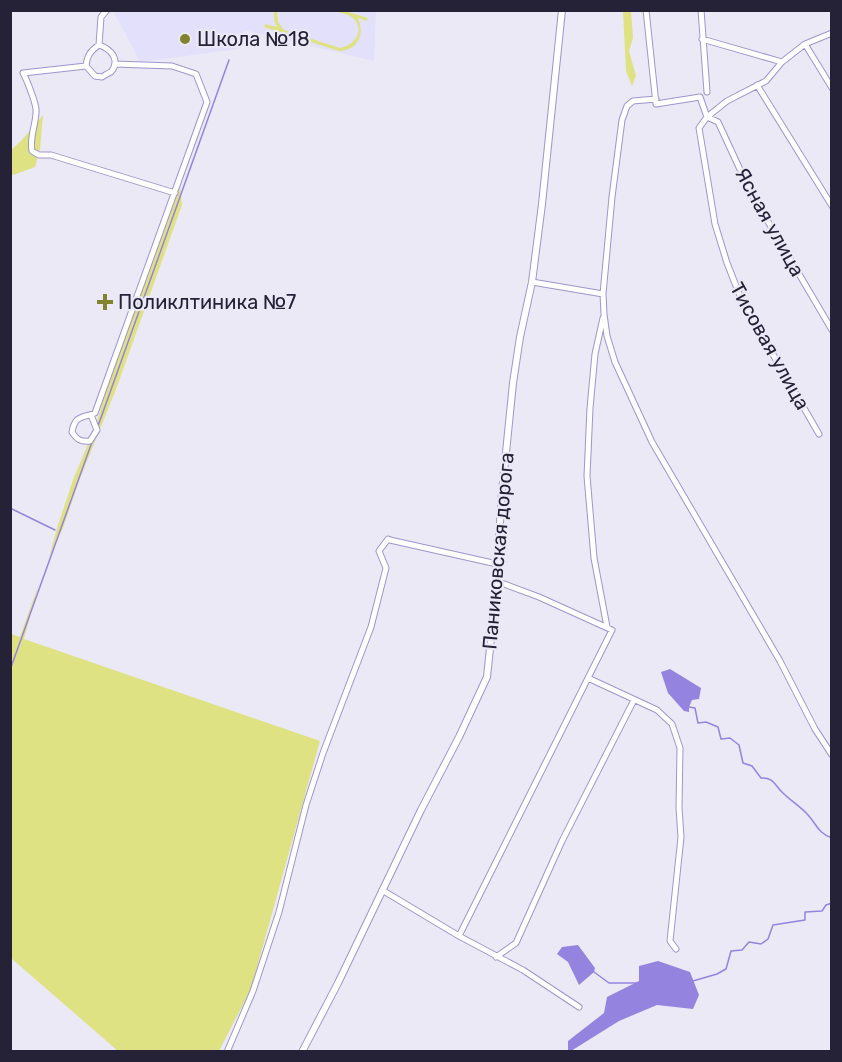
<svg xmlns="http://www.w3.org/2000/svg" width="842" height="1062" font-family="Rubik,sans-serif">
	<style>
		.built { fill: #e3e0fb }
		.green { fill: #dee283 }
		.water { fill: #9583e0 }
		.lines { fill: none; stroke-linecap: round; stroke-linejoin: round }
		.stream { stroke: #9583e0; stroke-width: 1.5 }
		.minor-casing { stroke: #9e96cd; stroke-width: 7 }
		.tertiary-casing { stroke: #9e96cd; stroke-width: 8 }
		.minor { stroke: #fff; stroke-width: 5 }
		.tertiary { stroke: #fff; stroke-width: 6 }
		.poi-dot { fill: #81832e; stroke: #eae9f5; stroke-width: 2 }
		.labels { text-anchor: middle; stroke-width: 4.5; stroke-linejoin: round; paint-order: stroke }
		.poi-label { font-size: 20px; fill: #252237; stroke: #eae9f5; text-anchor: start }
		.street-label { font-size: 20px; fill: #252237; stroke: #eae9f5 }
	</style>
	<rect width="100%" height="100%" fill="#eae9f5"/>
	<path class="built" d="M116,10L376,11L374,61L244,30L239,49L140,62L114,12Z"/>
	<path class="green" d="M274,11H277L278,22L284,30L340,48C354,46 365,31 354,19C349,14 341,13 335,11H345L368,18L367,21L358,18C365,35 358,50 339,51L264,27L265,24L277,27L274,20Z
		M623,11H631L633,38L629,51L636,76L632,86L626,71Z
		M43,115L40,149L35,167L13,175L11,173V150L21,141Z
		M180,186L182,205L115,392L79,481L63,528L49,558L57,528L73,480L96,425L110,377Z
		M39,583L24,639L320,741L251,989L219,1051H118L11,958V634L20,637Z"/>
	<path class="water" d="M670,669L701,688L699,699L692,700L689,707V712L684,711L668,693L661,672Z
		M578,945L595,968L594,972L579,985L568,962L557,954L562,947Z
		M658,961L690,972L699,995L693,1009L657,1005L619,1021L571,1051H568V1041L604,1013L607,997L639,981V966Z"/>
	<g class="lines">
		<path class="stream" d="M98,426L229,60
			M10,508L55,530
			M10,670L92,442
			M689,707L695,708L698,723L706,722L718,727L721,739L730,738L739,745L743,763L752,766L761,778C774,777 775,786 783,793C791,801 801,807 808,815C818,826 817,832 832,838
			M594,972L609,983H637
			M693,981L717,974L726,969L731,951L742,950L749,942L761,944L768,939L773,925L805,920V912L822,911L826,905L832,903"/>
		<defs>
			<path id="minor" d="M646,10L656,104L700,97L707,117L727,101L766,81L782,62
				M701,10L707,92
				M702,39L782,62L805,44L832,33
				M805,44L832,88
				M99,45C111,49 121,60 111,72C110,72 102,77 102,77L95,76L86,66C87,56 90,51 99,45Z
				M99,45L101,17L107,10
				M86,66L23,73C27,80 35,101 36,109C37,123 29,136 32,151L39,155H51L175,193
				M757,85L832,206
				M532,282L603,294L604,314L607,336L615,362L652,442L780,661L815,729L832,755
				M603,294L612,197L622,120L627,106L633,101L656,99
				M603,318L595,354L590,408L587,476L594,558L607,627
				M91,415L97,430L90,441C81,442 77,440 72,432C75,415 82,418 95,413L207,102L196,74L172,66L115,64
				M819,434L742,301L727,263L715,224L699,128L707,117L718,122L750,191L832,330
				M588,678L657,710L672,724L680,748L679,808L681,837L670,941L676,949
				M382,890L459,936L523,970L579,1007
				M459,936L612,630L539,597L496,581
				M496,957L516,943L562,841L634,700
				M227,1052L253,991L279,912L306,805L323,753L371,627L386,568L379,551L388,539L390,540L497,564"/>
			<path id="tertiary" d="M302,1052L338,983L421,810L459,737L487,677L495,600L502,492L513,383L520,337L532,282L542,204L562,10"/>
		</defs>
		<use href="#minor" class="minor-casing"/>
		<use href="#tertiary" class="tertiary-casing"/>
		<use href="#minor" class="minor"/>
		<use href="#tertiary" class="tertiary"/>
	</g>
	<g class="poi-dot">
		<circle cx="185" cy="39" r="6"/>
		<path d="M102 293h6v6h6v6h-6v6h-6v-6h-6v-6h6z"/>
	</g>
	<g class="labels">
		<g class="poi-label">
			<text x="197" y="46">Школа №18</text>
			<text x="118" y="309">Поликлтиника №7</text>
		</g>
		<g class="street-label">
			<text transform="translate(770 222) rotate(61)" y="7">Ясная улица</text>
			<text transform="translate(770 346) rotate(61)" y="7">Тисовая улица</text>
			<text transform="translate(498 551) rotate(-85)" y="7">Паниковская дорога</text>
		</g>
	</g>
	<rect width="842" height="1062" fill="none" stroke="#252237" stroke-width="24"/>
</svg>
